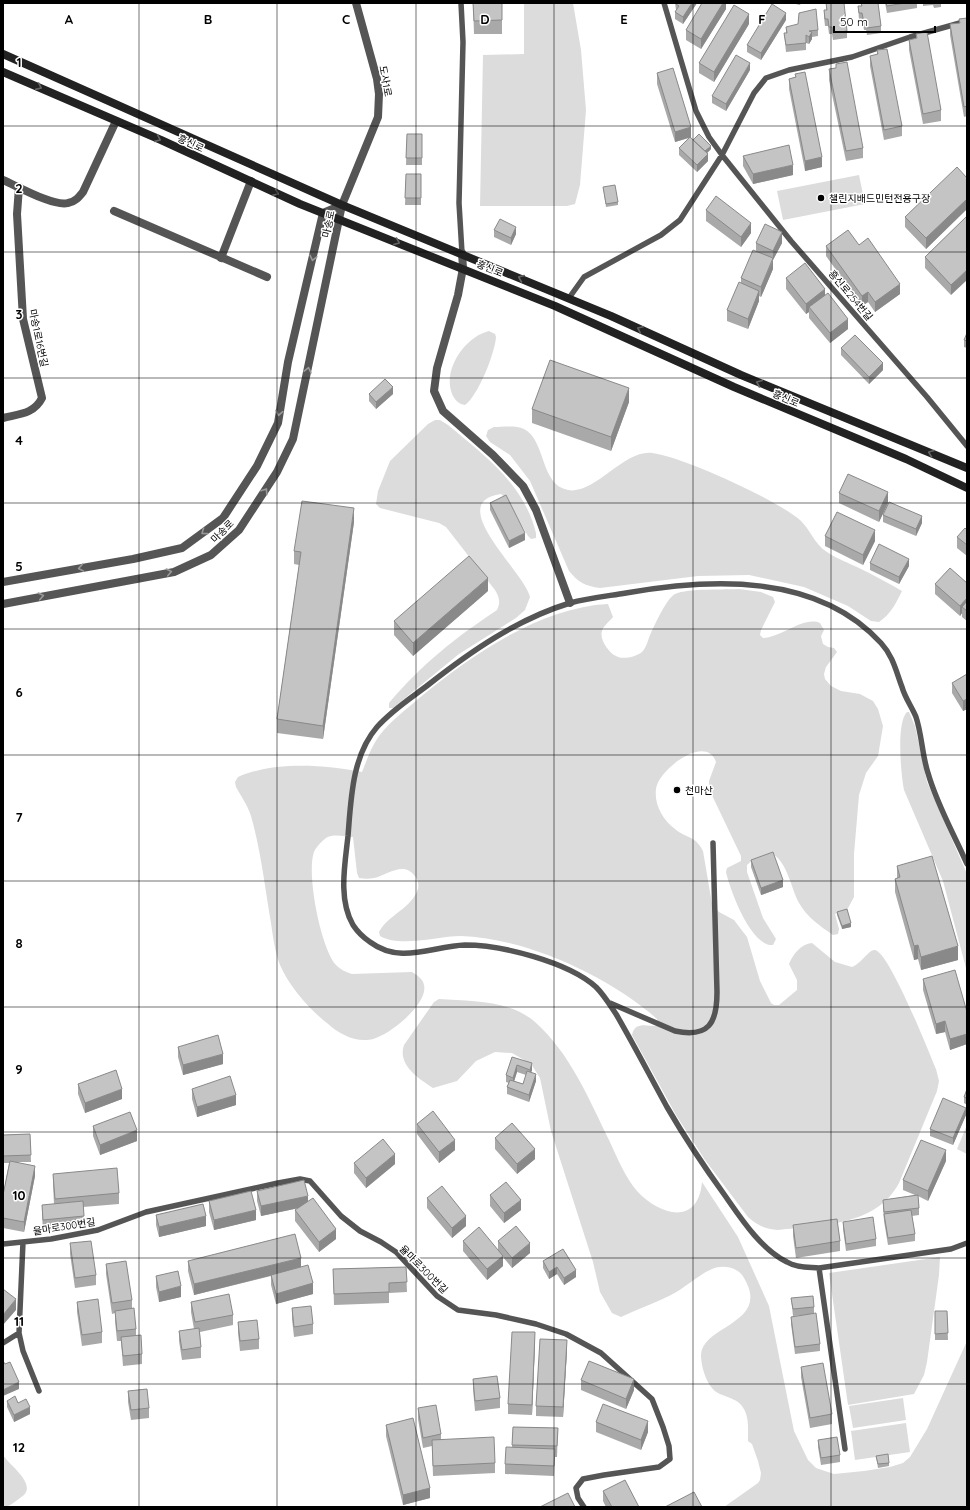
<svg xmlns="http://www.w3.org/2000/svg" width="970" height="1510" font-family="Quicksand,'Noto Sans KR',sans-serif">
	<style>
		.green { fill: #dcdcdc }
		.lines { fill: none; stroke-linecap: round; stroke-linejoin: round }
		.service { stroke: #555; stroke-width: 5.5 }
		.minor { stroke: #555; stroke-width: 8 }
		.tertiary { stroke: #555; stroke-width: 8 }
		.secondary { stroke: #222; stroke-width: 8 }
		.wall { fill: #a9a9a9; fill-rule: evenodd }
		.shaded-wall { fill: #898989 }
		.building { fill: #c4c4c4; stroke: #898989 }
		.oneway { stroke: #646464 }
		.oneway2 { stroke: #999 }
		.grid { fill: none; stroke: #000; stroke-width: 1; stroke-opacity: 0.55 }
		.poi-dot { fill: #000; stroke: #fff; stroke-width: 1.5 }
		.labels { text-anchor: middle; stroke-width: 3; stroke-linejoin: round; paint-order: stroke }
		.street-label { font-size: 10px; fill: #000; stroke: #fff }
		.poi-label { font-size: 10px; fill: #000; stroke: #fff; text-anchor: start }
		.grid-label { font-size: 13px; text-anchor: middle; font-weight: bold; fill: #000; stroke: #fff; stroke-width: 3; stroke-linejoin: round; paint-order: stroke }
	</style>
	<rect width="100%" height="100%" fill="#fff"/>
	<path class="green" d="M524,3H573L581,50L586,110L580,185L575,204L567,206H480L483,55L524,54Z
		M859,175L865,204L783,220L777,191Z
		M489,331L495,334L496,337C495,353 478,396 465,405C459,404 456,401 453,396C441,372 464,337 489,331Z
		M435,420H440L448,425C485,456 524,484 536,533V538L531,539L528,536L506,498L501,494C443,502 524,571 530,597L525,610L516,618L459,654L393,708H389V703C422,664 455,638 497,610C501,602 499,597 495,590L446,527L439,523L380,508L376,504L378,491L390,461L428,424Z
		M494,427C502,427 516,425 524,429C546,440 540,485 568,490C595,495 623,450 652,453C681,456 777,500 800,520C810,529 815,545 827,552C837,559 849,563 859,568C874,575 888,583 902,591C896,603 891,614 879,622L871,621L848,606L804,587L749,575L698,576L600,588C585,586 578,582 569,571L530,481L510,455L490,442L486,436L488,430Z
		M739,589L761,592L773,597L775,602L761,630L760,635L763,638C781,638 803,616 820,623L824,630L821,636L823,644L828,647L834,648L837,652L826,667L824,674L825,679L831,686L841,691L860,694L873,701L878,709L883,726L878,756L866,773L859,795L854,854V897L847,910L835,914L839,929L838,934L833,935C820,926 807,917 799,903C791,888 788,864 773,854C764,855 754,858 747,865V872L763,918L776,939L773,945C751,947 730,890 726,872L727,868L741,861V856L709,789V781L716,762C706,733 658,770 656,789C654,805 663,820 675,829C687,839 695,835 703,851L712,904L719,912L734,920L747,937L760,981L771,1003L774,1005H779L797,990V980L789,964C793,954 801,944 812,943L835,962L852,967C862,963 869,949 875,950C889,952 929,1052 936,1069L939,1081L937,1091L899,1183C876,1226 822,1225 778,1230C765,1229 758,1226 748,1217L705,1160L676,1115L632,1035C635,1020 649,1027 659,1026L657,1019C609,976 525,938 461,936C437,936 401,948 380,936L379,932C388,915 412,908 418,889C419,884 418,879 414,875C403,861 387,875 374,878C369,879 364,879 359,878L357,873L353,837C345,837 334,833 326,838C322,841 316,847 314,852C306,873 321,949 336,965C341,970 346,972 352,974L412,972C417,975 423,979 424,985C429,1004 385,1040 367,1040C352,1041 338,1033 327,1023C309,1009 289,986 280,965C275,952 273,937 271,923C265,888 261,851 251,816C248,806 241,796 236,787L235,782L238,777C274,761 325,765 362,772C367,760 371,747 379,736C391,720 408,708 423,695C473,654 542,607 608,604L613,617C610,621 603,626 602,631C599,639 609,653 616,656C622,660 636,657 642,652C647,647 648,639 651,633C655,624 667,598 675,594C688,588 725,590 739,589Z
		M907,712H909L915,726L927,782L967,874V972L943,881L904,790C901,774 896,723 907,712Z
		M439,999C471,1001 510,1000 535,1022C570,1053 589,1099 609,1140C617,1157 625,1177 637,1191C659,1215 698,1227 702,1182L738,1237L769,1306L794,1431L808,1460L816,1468L834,1474L864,1471L890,1467L903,1463L910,1457L927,1429L967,1341V1507H724L758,1483L760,1480L761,1473L758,1461L752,1444L748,1441C748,1431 749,1420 745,1411C740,1399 728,1398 718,1393C707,1387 701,1367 701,1355C702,1327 763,1324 748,1286C745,1279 742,1273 736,1270C729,1266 719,1266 712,1269C698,1275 685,1288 671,1295C655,1303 638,1309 621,1317L612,1313L600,1292L593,1262L551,1131L540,1078L531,1064L512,1053L495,1052L476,1061L457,1081L433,1088C419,1079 397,1065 404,1045L434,1002Z
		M967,1125V1154L957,1149Z
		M940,1257L939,1275L927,1362L924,1375L914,1394L848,1405L829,1273Z
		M903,1398L906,1420L853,1428L849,1406Z
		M906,1423L910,1452L855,1460L851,1431Z
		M3,1455C11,1467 40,1486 20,1498C15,1502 9,1507 3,1507Z"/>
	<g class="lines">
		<path class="service" d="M461,3L463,42L459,203L462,253
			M664,3L696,111L709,137L722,155L791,241L927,397L967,446
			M569,298L584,277L661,235L680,220L722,155L754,93L766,78L789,70L852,57L910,37L967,21
			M967,864C954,834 937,805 928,773C922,755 922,735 916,717C912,707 905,698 902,687C896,671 893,656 881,643C817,573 711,578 626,593C608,596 588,598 570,603C517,619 470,652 428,685C411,698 392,710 377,727C352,756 351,799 348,836C345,864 338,899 353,925C357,931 364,938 370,942C401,965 432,946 465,945C502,945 568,962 596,987C604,995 610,1005 616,1014C634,1045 650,1076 667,1107C685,1138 705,1168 726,1197C742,1220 761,1249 787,1262C797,1268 808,1267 819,1268L951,1249L967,1243
			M610,1003L675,1031C709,1038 717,1023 717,992L713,843
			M3,1244L51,1239L98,1230L146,1212L278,1183L300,1179L310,1181L341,1216L360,1231L381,1242L396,1252L437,1296L458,1310L496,1315L536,1324L566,1334L601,1353L652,1399L663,1427L669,1446L670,1459L659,1467L604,1475L583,1479L576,1488L578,1498L584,1507
			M819,1268L845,1449
			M19,1333L23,1351L39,1391
			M3,1343L19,1333L23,1242"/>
		<path class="minor" d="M3,180C17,186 54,207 68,203C75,202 79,197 83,192L116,121
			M114,211L267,277
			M462,253L463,268L458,295L437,368L434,391L443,411L493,455L523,486L536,510L570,603
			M221,258L251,181
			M3,418C19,414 34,414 42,398L23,319L17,214L19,187"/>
		<path class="tertiary" d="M3,582L133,559L182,548L223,518L257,466L278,423L288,362L323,213L342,205
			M3,604L174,572L211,555L239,530L277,472L293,439L342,205L378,117L379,94L377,79L356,3"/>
		<path class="secondary" d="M3,54L342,205L611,316L741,375L967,468
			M3,72L161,140L300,204L555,306L734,387L906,459L967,488"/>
	</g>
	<path class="wall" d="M473,3H502V34H474Z
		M675,3H697L683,24L675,19V12L676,10Z
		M726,3V9L701,49L686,40V30Z
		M791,3H801L800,5Z
		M826,3L847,31V38L833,40L832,34H829L828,26H825L824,17V10H826Z
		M861,3H878L881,26V33L867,35L866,30H864L862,20H859L858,6H861Z
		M885,3H917V8L887,13Z
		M923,3H945L941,4V7L934,8L933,5L923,6Z
		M967,18V116L964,117L950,35V24L959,23V19Z
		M786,20L761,60L747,52V45Z
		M749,24L714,82L699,73V63Z
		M786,27L818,30V36L812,37V39L809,44L806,43V50L786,52L784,33H786Z
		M916,34L941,110V121L923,124L909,50V40L916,39Z
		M877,50L902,126V136L884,140L870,66V56L877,55Z
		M836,64L863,148V158L846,161L829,80V69L836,68Z
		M750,70L726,111L712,103V96Z
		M657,73L691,137H690L693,140L711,149L707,153L708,161L697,172L679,155V148L689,138L675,142L657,84Z
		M795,74L822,167L805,171L789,89V79L795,77Z
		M407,134H422V165H406Z
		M743,156L793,175L753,184L743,166Z
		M406,174H421V205H405Z
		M967,178V209L926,249L905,227V217Z
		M603,187L618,202V205L606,207Z
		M706,210L751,233L741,247L706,221Z
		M967,216L951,295L925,268V257Z
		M494,230L516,234L511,245L494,237Z
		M756,243H782L773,260V269L761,297L759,296V301L748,329L727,321V310L741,283V278L756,251Z
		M859,245L900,294L875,312L868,302L862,306L826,256V246Z
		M786,278L825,295L848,329L830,343L809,318V312L806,314L786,289Z
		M967,333V348L964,347V340Z
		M841,348L883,370L869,384L841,355Z
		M369,394H393L376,409L369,401Z
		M629,402L611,451L532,423V409Z
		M839,493L888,503L879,522L839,503Z
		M490,503L525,540L509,548L490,510Z
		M883,515L922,523L916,536L883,522Z
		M354,522L323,739L277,733V719L299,565L294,564V551Z
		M967,530V556L957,548V537Z
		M825,536L875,541L863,565L825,546Z
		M870,563L909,566L899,584L870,570Z
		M967,583V621L962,617V613L960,616L935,594V584Z
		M488,591L413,656L394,635V621Z
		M967,674V709L963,711L952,693V683Z
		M751,860L783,887L761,895L751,867Z
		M897,866L958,960L921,970L918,959L914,960L895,892V879L897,878Z
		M837,912L851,927L842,929L837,915Z
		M923,979L967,1012V1044L950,1050L945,1032L936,1034L923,990Z
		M178,1047L223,1064L183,1075L178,1057Z
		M512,1057L532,1070L531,1072L536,1081L529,1102L507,1094V1087L509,1083L506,1082V1075ZM517,1072L526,1075L523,1084L514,1081Z
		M78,1084L122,1099L85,1113L78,1094Z
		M192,1089L236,1105L197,1117L192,1099Z
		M967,1089V1105L964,1103V1097Z
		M966,1115L953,1145L930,1136V1129Z
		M417,1124L455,1150L439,1163L417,1134Z
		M93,1126L137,1141L100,1155L93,1136Z
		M30,1134L31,1162H18L35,1176L24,1232L3,1228V1195L9,1163H3V1135Z
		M495,1138L535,1159L517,1174L495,1149Z
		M946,1161L928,1201L918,1196L919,1208V1215L912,1216L915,1234V1241L888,1245L884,1221L883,1207V1200L915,1195L903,1190V1180Z
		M354,1163L395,1164L366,1188L354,1173Z
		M53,1174L119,1193V1204L83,1207L84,1226L43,1231L42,1215V1205L54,1204L53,1184Z
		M257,1191L308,1202L336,1239L319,1252L295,1221V1210L299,1208L261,1216L257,1201Z
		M490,1195L521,1210L504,1223L490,1206Z
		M427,1198L466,1226L452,1238L427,1208Z
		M209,1201L256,1220L214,1230L209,1212Z
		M156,1215L206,1226L159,1237L156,1225Z
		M843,1222L876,1239V1246L846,1251L843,1229Z
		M793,1225L840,1241V1251L796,1258L793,1236Z
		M463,1241L498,1250V1241L530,1253L512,1268L503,1257V1266L487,1280L463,1251Z
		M70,1243L96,1275V1285L75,1288L70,1254Z
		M188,1261L301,1267L313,1294L276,1304L271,1285V1276L194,1295L188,1271Z
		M543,1261L576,1270V1277L564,1285L557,1274L549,1279L543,1268Z
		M106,1264L132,1300V1309L136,1329V1336L142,1354V1364L123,1366L121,1341H117L115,1321V1313L112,1314L106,1274Z
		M406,1267L407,1292L389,1293V1303L334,1305L333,1269Z
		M156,1276L181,1297L159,1302L156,1287Z
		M791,1298L814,1307V1314L820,1344V1351L795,1354L791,1324V1317L807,1315L793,1316Z
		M77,1302L102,1332V1343L82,1346L77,1312Z
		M191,1302L233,1315V1325L200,1332L201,1347V1358L182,1360L179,1341V1331L194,1329L191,1312Z
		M292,1308L313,1324V1334L294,1337L292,1319Z
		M935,1311H947L948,1340H935Z
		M238,1322L259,1339V1349L240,1351L238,1333Z
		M535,1343L532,1415L508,1414V1404Z
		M567,1350L563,1417L536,1416V1406Z
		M801,1367L832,1414V1424L810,1428L801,1377Z
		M473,1379L500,1398V1408L475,1411L473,1389Z
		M581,1380L634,1390L626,1409L581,1390Z
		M128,1391L149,1408V1418L131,1420L128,1402Z
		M7,1401L18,1403L30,1414L14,1422L7,1407Z
		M418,1408L441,1434V1439L495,1463V1473L433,1476L432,1446L423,1448L418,1419Z
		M596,1422L648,1432L641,1450L596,1432Z
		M386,1425L430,1498L403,1505L386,1436Z
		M513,1427L558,1428L557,1457H555L554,1476L505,1474V1464L512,1447Z
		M818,1440L840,1455V1462L821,1465L818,1447Z
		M876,1456L889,1463V1466L878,1468Z
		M603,1491L639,1507H606L603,1501Z"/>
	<path class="shaded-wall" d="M692,3H697L683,24V17Z
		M723,3H726V9L701,49V39Z
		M786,13V20L761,60V53Z
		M749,14V24L714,82V72Z
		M812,32V39L809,44V37Z
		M750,63V70L726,111V104Z
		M691,127V137L675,142V132Z
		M711,146V149L704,156V152Z
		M708,154V161L697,172V165Z
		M822,157V167L805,171V161Z
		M793,165V175L753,184V174Z
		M967,199V209L926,249V238Z
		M751,223V233L741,247V237Z
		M516,227V234L511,245V238Z
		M782,232V243L773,260V269L761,297V287L773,260V251Z
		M967,270V280L951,295V285Z
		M900,284V294L875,312V302Z
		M825,289V299L809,307V312L806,314V304Z
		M759,291V301L748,329V319Z
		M868,292V302L862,306V296Z
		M848,319V329L830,343V333Z
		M883,363V370L869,384V377Z
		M393,387V394L376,409V402Z
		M629,388V402L611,451V437Z
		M888,492V503L879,522V511Z
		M354,508V522L323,739V726Z
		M922,516V523L916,536V529Z
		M875,530V541L863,565V555Z
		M525,533V540L509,548V541Z
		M909,559V566L899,584V577Z
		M488,578V591L413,656V643Z
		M967,598V608L962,607V613L960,616V606Z
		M967,699V709L963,711V701Z
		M783,880V887L761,895V888Z
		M851,923V927L842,929V926Z
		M918,945V959L914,960V946Z
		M958,946V960L921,970V957Z
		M945,1021V1032L936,1034V1024Z
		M967,1034V1044L950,1050V1039Z
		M223,1054V1064L183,1075V1065Z
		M532,1063V1070L530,1076V1070Z
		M517,1065V1072L513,1085V1078Z
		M536,1074V1081L529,1102V1095Z
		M122,1089V1099L85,1113V1103Z
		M236,1095V1105L197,1117V1107Z
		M966,1108V1115L953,1145V1138Z
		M137,1130V1141L100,1155V1145Z
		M455,1140V1150L439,1163V1152Z
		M535,1149V1159L517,1174V1164Z
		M946,1150V1161L928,1201V1191Z
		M395,1154V1164L366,1188V1178Z
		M35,1166V1176L24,1232V1222Z
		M308,1196V1206L261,1216V1206Z
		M521,1200V1210L504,1223V1213Z
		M256,1210V1220L214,1230V1220Z
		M206,1216V1226L159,1237V1227Z
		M466,1216V1226L452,1238V1228Z
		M336,1229V1239L319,1252V1242Z
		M530,1243V1253L512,1268V1258Z
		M503,1256V1266L487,1280V1269Z
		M301,1258V1268L194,1295V1284Z
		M557,1267V1274L549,1279V1272Z
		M576,1270V1277L564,1285V1278Z
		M313,1283V1294L276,1304V1294Z
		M181,1286V1297L159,1302V1292Z
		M16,1299V1310L3,1325V1315Z
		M535,1332V1343L532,1415V1405Z
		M567,1340V1350L563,1417V1407Z
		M634,1379V1390L626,1409V1399Z
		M19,1382V1389L3,1396V1390Z
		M30,1407V1414L14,1422V1415Z
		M648,1421V1432L641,1450V1440Z
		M430,1488V1498L403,1505V1495Z"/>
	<path class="building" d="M473,3H502V20L474,21Z
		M677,3H692L683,17L675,12L679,6L676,4Z
		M702,3H723L701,39L686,30Z
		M826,3H844L847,31L833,33L832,27H829L828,19H825L824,10H827Z
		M861,3H878L881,26L867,28L866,23H864L862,13H859L858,6H862Z
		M886,3H905L887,6Z
		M772,4L786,13L761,53L747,45Z
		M734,5L749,14L714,72L699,63Z
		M816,9L818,30L809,31L812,32L809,37L806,35V43L786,45L784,33H787L786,27L798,24L799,13Z
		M967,18V106L964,107L950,24L960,23L959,19Z
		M927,32L941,110L923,114L909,40L917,38L916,34Z
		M887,49L902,126L884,130L870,56L878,54L877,50Z
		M736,55L750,63L726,104L712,96Z
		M847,62L863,148L846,151L829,69L836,68V64Z
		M673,68L691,127L675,132L657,73Z
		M805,72L822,157L805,161L789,79L796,77L795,74Z
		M407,134H422V158H406Z
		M699,134L711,146L705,151L693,140Z
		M690,137L708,154L697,165L679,148Z
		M789,145L793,165L753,174L743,156Z
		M957,167L967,178V199L926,238L905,217Z
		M406,174H421V198H405Z
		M615,185L618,202L606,204L603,187Z
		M716,196L751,223L741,237L706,210Z
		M967,216V270L951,285L925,257Z
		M500,219L516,227L511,238L494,230Z
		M765,224L782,232L773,251L756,243Z
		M848,230L859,245L868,238L900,284L875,302L868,292L862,296L826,246Z
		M753,250L773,258L761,287L741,278Z
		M805,263L825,289L806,304L786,278Z
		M739,282L759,291L748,319L727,310Z
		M828,293L848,319L830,333L809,307Z
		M967,333V341L964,340Z
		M855,335L883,363L869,377L841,348Z
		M550,360L629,388L611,437L532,409Z
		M385,379L393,387L376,402L369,394Z
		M848,474L888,492L879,511L839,493Z
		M506,495L525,533L509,541L490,503Z
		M302,501L354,508L323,726L277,719L301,552L294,551Z
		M889,502L922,516L916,529L883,515Z
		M837,512L875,530L863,555L825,536Z
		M965,528L967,530V545L957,537Z
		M879,544L909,559L899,577L870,563Z
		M469,556L488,578L413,643L394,621Z
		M950,568L967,583V598L960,606L935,584Z
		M967,601V611L962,607Z
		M967,674V699L963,701L952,683Z
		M773,852L783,880L761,888L751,860Z
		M932,856L958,946L921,957L918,945L914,946L895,879L900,877L897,866Z
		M847,909L851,923L842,926L837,912Z
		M955,970L967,1012V1034L950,1039L945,1021L936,1024L923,979Z
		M218,1035L223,1054L183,1065L178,1047Z
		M512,1057L532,1063L530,1070L517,1065L513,1078L506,1075Z
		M116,1070L122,1089L85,1103L78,1084Z
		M527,1071L536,1074L529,1095L507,1087L510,1080L523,1084Z
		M230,1076L236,1095L197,1107L192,1089Z
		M967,1089V1098L964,1097Z
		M943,1098L966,1108L953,1138L930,1129Z
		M433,1111L455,1140L439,1152L417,1124Z
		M130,1112L137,1130L100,1145L93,1126Z
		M512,1123L535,1149L517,1164L495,1138Z
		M30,1134L31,1155L3,1156V1135Z
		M383,1139L395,1154L366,1178L354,1163Z
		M921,1140L946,1150L928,1191L903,1180Z
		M10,1161L35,1166L24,1222L3,1218V1195Z
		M117,1168L119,1193L55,1199L53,1174Z
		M304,1180L308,1196L261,1206L257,1191Z
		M506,1182L521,1200L504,1213L490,1195Z
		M442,1186L466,1216L452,1228L427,1198Z
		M251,1191L256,1210L214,1220L209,1201Z
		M918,1195L919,1208L884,1212L883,1200Z
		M313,1198L336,1229L319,1242L295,1210Z
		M83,1201L84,1216L43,1220L42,1205Z
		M203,1204L206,1216L159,1227L156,1215Z
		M911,1210L915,1234L888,1238L884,1214Z
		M873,1217L876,1239L846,1244L843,1222Z
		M837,1219L840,1241L796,1248L793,1225Z
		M516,1226L530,1243L512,1258L498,1241Z
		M479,1227L503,1256L487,1269L463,1241Z
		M295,1234L301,1258L194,1284L188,1261Z
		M91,1241L96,1275L75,1278L70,1243Z
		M563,1249L576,1270L564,1278L557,1267L549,1272L543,1261Z
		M126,1261L132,1300L112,1303L106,1264Z
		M308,1265L313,1283L276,1294L271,1275Z
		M406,1267L407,1282L389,1283V1292L334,1294L333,1269Z
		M178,1271L181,1286L159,1292L156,1276Z
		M3,1289L16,1299L3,1315Z
		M229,1294L233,1315L195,1322L191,1302Z
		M813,1296L814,1307L793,1309L791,1298Z
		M98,1299L102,1332L82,1335L77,1302Z
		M311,1306L313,1324L294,1327L292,1308Z
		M134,1308L136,1329L117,1331L115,1311Z
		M935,1311H947L948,1333L935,1334Z
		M816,1313L820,1344L795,1347L791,1317Z
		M257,1320L259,1339L240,1341L238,1322Z
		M199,1328L201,1347L182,1350L179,1331Z
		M512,1332H535L532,1405L508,1404Z
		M141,1335L142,1354L123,1356L121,1337Z
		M540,1339L567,1340L563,1407L536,1406Z
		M3,1361L5,1364L10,1362L19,1382L3,1390Z
		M589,1361L634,1379L626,1399L581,1380Z
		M823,1363L832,1414L810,1418L801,1367Z
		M497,1376L500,1398L475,1401L473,1379Z
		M147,1389L149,1408L131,1410L128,1391Z
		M15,1396L18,1403L26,1399L30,1407L14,1415L7,1401Z
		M603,1404L648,1421L641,1440L596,1422Z
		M436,1405L441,1434L423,1438L418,1408Z
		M413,1418L430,1488L403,1495L386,1425Z
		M513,1427L558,1428L557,1446L512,1445Z
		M494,1437L495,1463L433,1466L432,1440Z
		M837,1437L840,1455L821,1458L818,1440Z
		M506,1447L555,1449L554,1466L505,1464Z
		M888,1454L889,1463L878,1464L876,1456Z
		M625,1480L639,1507H612L603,1491Z
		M694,1492L702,1507H665Z
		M568,1493L575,1507H540Z"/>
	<defs><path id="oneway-chevron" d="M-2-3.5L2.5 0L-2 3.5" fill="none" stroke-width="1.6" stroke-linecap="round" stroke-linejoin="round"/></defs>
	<g class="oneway">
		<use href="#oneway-chevron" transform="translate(39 87) rotate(24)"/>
		<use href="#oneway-chevron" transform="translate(158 139) rotate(24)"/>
		<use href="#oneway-chevron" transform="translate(276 193) rotate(25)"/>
		<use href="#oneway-chevron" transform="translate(397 242) rotate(21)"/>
		<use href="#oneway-chevron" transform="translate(521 278) rotate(-157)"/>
		<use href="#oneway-chevron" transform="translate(640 329) rotate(-155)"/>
		<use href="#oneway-chevron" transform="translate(759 383) rotate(-157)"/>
		<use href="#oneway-chevron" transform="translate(931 453) rotate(-159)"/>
	</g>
	<g class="oneway2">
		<use href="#oneway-chevron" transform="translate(313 258) rotate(103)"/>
		<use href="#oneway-chevron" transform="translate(308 370) rotate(-77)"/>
		<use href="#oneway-chevron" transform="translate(279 413) rotate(100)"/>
		<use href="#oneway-chevron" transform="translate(265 491) rotate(-57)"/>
		<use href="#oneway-chevron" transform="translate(204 532) rotate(144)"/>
		<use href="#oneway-chevron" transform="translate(81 568) rotate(170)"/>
		<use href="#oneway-chevron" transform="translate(169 572) rotate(-12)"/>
		<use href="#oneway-chevron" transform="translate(41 596) rotate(-12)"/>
	</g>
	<path class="grid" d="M139,3V1507M277,3V1507M416,3V1507M554,3V1507M693,3V1507M831,3V1507M3,126H967M3,252H967M3,378H967M3,503H967M3,629H967M3,755H967M3,881H967M3,1007H967M3,1132H967M3,1258H967M3,1384H967"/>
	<g class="poi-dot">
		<circle cx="821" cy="198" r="4"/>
		<circle cx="677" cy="790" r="4"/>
	</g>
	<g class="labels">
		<g class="street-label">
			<text transform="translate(386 81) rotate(80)" y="4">도사1로</text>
			<text transform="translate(191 143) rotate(25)" y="4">흥신로</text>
			<text transform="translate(328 224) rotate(-78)" y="4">마송로</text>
			<text transform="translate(490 268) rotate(22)" y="4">흥신로</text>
			<text transform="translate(851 295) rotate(50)" y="4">흥신로254번길</text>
			<text transform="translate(39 338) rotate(78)" y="4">마송1로16번길</text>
			<text transform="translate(786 398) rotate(23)" y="4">흥신로</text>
			<text transform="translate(222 531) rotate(-45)" y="4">마송로</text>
			<text transform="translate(64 1226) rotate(-9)" y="4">율마로300번길</text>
			<text transform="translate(424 1269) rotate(45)" y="4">율마로300번길</text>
		</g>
		<g class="poi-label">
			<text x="829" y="202">챌린지배드민턴전용구장</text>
			<text x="685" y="794">천마산</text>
		</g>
	</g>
	<g class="grid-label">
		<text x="69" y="24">A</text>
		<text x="208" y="24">B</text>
		<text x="346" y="24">C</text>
		<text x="485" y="24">D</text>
		<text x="624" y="24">E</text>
		<text x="762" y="24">F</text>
		<text x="19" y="67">1</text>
		<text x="19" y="193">2</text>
		<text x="19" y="319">3</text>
		<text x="19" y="445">4</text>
		<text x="19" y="571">5</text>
		<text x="19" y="697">6</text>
		<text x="19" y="822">7</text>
		<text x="19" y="948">8</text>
		<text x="19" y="1074">9</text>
		<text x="19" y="1200">10</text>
		<text x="19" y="1326">11</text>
		<text x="19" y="1452">12</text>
	</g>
	<rect width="970" height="1510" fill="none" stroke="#000000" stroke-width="8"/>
	<path d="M834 26v6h101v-6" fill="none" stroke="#000000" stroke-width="2"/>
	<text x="840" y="26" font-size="12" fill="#000000" stroke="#ffffff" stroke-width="3" paint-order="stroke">50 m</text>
</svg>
